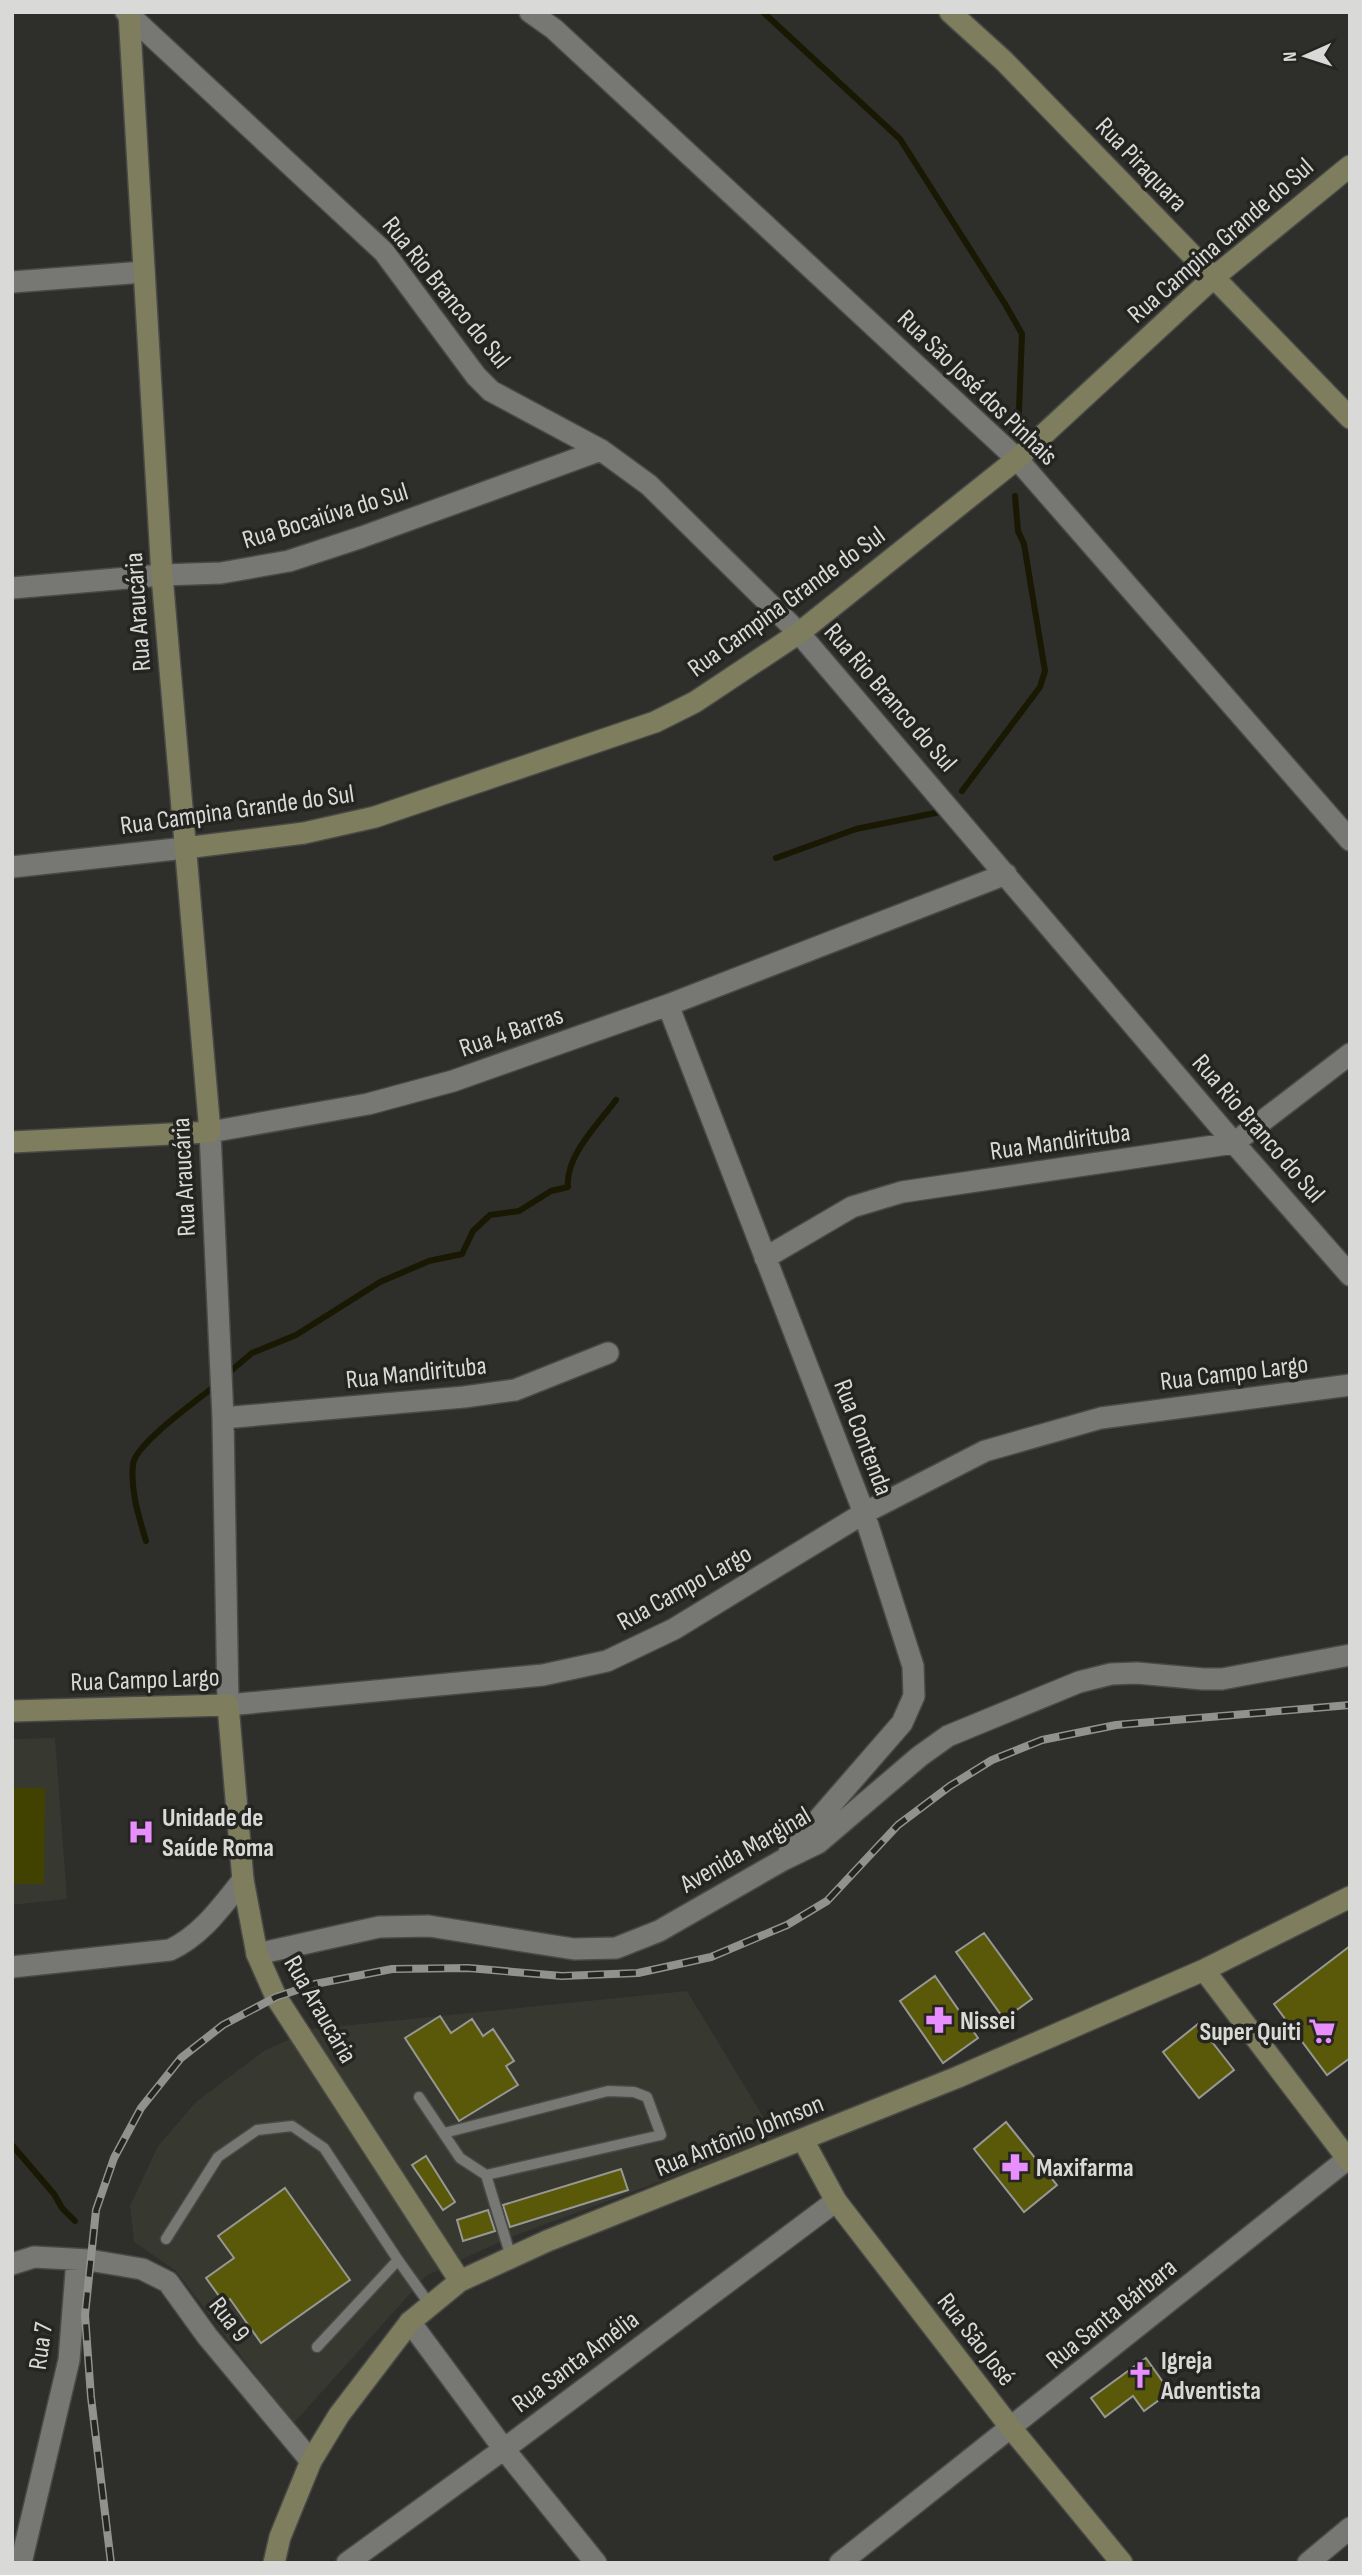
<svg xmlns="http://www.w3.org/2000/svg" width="1362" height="2575" font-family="'Sofia Sans Condensed',sans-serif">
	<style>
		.built { fill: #37382f }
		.green { fill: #414100 }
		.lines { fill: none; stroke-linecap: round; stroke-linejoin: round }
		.stream { stroke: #181803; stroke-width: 6 }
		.building { fill: #595909; stroke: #979894; stroke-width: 2 }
		.lane-casing { stroke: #494947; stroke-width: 13 }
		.street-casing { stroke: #494947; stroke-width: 24 }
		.secondary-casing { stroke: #494947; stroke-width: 24 }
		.lane { stroke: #777774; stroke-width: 10 }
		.street { stroke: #777774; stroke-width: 21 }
		.secondary { stroke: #7e7e5e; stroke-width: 21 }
		.rail-casing { stroke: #91918e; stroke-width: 8 }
		.rail { stroke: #242421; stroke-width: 5; stroke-dasharray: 16; stroke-linecap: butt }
		.labels { text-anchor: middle; stroke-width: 7; stroke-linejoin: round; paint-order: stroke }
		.street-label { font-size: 26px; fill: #d9d9d7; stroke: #242421 }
		.poi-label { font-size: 26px; font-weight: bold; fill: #d9d9d7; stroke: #242421; text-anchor: start }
	</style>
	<rect width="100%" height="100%" fill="#2e2e2b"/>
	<path class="built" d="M55,1738L67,1899L12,1905V1739Z
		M687,1991L776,2138L506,2239L426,2276L293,2424L176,2271L134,2242L130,2206L158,2146L196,2102L264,2051L311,2029Z"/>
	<path class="green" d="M12,1788H45L44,1884H12Z"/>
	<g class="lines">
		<path class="stream" d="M763,12L900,139L1005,304L1022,334L1018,435
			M962,791L1040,687L1045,671L1024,544L1018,531L1015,496
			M776,858L856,829L945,811
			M226,1375L252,1353L296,1335L380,1282L429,1261L462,1254L473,1231L490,1215L519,1211L551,1191L568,1187C565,1156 599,1123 616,1100
			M146,1541C139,1517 130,1490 133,1464C136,1443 198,1400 216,1385
			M12,2145L54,2194L62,2208L75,2221"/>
	</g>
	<path class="building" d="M984,1933L1032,1999L1004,2019L956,1952Z
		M1350,1946V2058L1327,2075L1274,2004Z
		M935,1976L978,2038L943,2063L900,2001Z
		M440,2016L451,2033L472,2019L483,2036L493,2029L514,2061L506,2066L518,2085L459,2121L405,2038Z
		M1198,2024L1234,2070L1199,2098L1163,2052Z
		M1006,2122L1057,2185L1024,2212L974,2149Z
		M426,2156L455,2202L443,2210L412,2165Z
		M621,2169L628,2190L510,2227L503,2205Z
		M285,2188L350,2280L261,2343L230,2299L224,2303L206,2278L234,2258L218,2236Z
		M488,2210L495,2231L463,2241L457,2220Z
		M1146,2358L1170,2392L1144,2411L1133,2396L1105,2417L1091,2398Z"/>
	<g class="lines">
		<defs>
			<path id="lane" d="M419,2097L460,2158L486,2175L511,2257
				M444,2133L608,2091L634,2092L647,2097L661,2135L486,2175
				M166,2239L218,2157L257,2130L292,2126L324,2148L398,2260L430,2305
				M317,2347L398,2260"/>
			<path id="street" d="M126,12L384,252L476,376L491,391L601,450L649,485L799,633L1234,1143L1350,1275
				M530,12L554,29L1017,459L1350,840
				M12,282L144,272
				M12,588L162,575L221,573L289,561L362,537L601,450
				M12,867L185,848
				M1006,874L668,1005L453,1081L368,1104L210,1132L223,1418L228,1705L543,1675L607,1661L674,1629L864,1513L985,1451L1101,1418L1350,1385
				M668,1005L864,1513L913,1666L914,1696L902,1723L789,1853
				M765,1258L852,1207L902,1192L1234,1143L1350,1054
				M223,1418L464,1397L515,1390L608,1353
				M257,1954L379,1927L429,1926L574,1949L616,1948L659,1931L783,1860L818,1843L920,1756L948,1736L1079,1682L1111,1674L1137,1673L1203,1679H1222L1350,1655
				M12,1967L170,1950C202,1935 221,1907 243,1880
				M12,2264L34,2257L89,2260L142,2269L168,2282L207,2336L311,2461
				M410,2322L504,2449L596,2563
				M21,2563L69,2360L77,2260
				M347,2563L504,2449L836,2201
				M840,2563L1350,2157
				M1308,2563L1350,2528"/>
			<path id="secondary" d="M950,12L1004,61L1350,418
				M185,848L304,833L375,817L655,722L695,702L799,633L1017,459L1213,278L1350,166
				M12,1142L210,1132L162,576L129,12
				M12,1711L228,1705L243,1880L257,1954L276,1997L460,2281
				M1204,1970L1350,2162
				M803,2140L836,2201L1011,2428L1122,2563
				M274,2563L280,2537L311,2461L339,2415L410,2322L460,2281L547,2241L958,2077L1204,1970L1350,1897"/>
		</defs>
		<use href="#lane" class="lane-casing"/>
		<use href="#street" class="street-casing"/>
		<use href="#secondary" class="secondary-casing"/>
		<use href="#lane" class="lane"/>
		<use href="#street" class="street"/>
		<use href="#secondary" class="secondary"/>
		<defs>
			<path id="rail" d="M111,2563L91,2397L85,2315L96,2210L114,2158L141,2108L181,2058L223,2025L276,1997L315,1984L392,1969L468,1968L562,1976L638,1973L711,1957L787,1925L827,1901L898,1825L950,1786L992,1760L1042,1740L1116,1725L1350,1705"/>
		</defs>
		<use href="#rail" class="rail-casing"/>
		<use href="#rail" class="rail"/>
	</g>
	<defs>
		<symbol id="hospital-bare" viewBox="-9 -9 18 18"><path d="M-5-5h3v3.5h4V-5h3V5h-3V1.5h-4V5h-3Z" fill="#e98efe" stroke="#242421" stroke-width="2.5" paint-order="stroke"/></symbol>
		<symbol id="pharmacy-bare" viewBox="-9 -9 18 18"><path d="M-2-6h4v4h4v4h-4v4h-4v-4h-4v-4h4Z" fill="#e98efe" stroke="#242421" stroke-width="2.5" paint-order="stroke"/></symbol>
		<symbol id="supermarket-bare" viewBox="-9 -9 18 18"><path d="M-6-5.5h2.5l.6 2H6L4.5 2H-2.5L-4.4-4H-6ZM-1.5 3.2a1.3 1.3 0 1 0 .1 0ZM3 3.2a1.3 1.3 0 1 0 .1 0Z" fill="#e98efe" stroke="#242421" stroke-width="2.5" paint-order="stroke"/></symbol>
		<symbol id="church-bare" viewBox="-9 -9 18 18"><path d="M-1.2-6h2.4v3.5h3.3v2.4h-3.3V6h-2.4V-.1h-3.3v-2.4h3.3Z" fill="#e98efe" stroke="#242421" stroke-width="2.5" paint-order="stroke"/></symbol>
	</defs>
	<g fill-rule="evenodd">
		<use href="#hospital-bare" x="122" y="1813" width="38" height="38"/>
		<use href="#pharmacy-bare" x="920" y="2001" width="38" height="38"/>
		<use href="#supermarket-bare" x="1303" y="2012" width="38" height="38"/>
		<use href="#pharmacy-bare" x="996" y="2148" width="38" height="38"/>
		<use href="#church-bare" x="1121" y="2356" width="38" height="38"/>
	</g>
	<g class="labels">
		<g class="street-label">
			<text transform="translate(1142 164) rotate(46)" y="9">Rua Piraquara</text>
			<text transform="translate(1220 240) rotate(-41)" y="9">Rua Campina Grande do Sul</text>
			<text transform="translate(447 292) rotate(51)" y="9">Rua Rio Branco do Sul</text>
			<text transform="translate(978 387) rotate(44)" y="9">Rua São José dos Pinhais</text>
			<text transform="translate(325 515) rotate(-17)" y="9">Rua Bocaiúva do Sul</text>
			<text transform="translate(786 601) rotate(-36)" y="9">Rua Campina Grande do Sul</text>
			<text transform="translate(137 612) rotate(-94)" y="9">Rua Araucária</text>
			<text transform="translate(891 697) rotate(49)" y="9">Rua Rio Branco do Sul</text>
			<text transform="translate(237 809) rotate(-8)" y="9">Rua Campina Grande do Sul</text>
			<text transform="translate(511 1031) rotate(-19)" y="9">Rua 4 Barras</text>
			<text transform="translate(1259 1128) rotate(49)" y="9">Rua Rio Branco do Sul</text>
			<text transform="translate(1060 1141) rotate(-8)" y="9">Rua Mandirituba</text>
			<text transform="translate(183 1177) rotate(-93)" y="9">Rua Araucária</text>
			<text transform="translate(416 1372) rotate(-6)" y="9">Rua Mandirituba</text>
			<text transform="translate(1234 1372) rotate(-7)" y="9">Rua Campo Largo</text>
			<text transform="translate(864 1437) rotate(69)" y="9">Rua Contenda</text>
			<text transform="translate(684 1587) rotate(-29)" y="9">Rua Campo Largo</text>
			<text transform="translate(145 1679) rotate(-2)" y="9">Rua Campo Largo</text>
			<text transform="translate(745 1849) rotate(-30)" y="9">Avenida Marginal</text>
			<text transform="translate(321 2009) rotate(60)" y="9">Rua Araucária</text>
			<text transform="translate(739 2135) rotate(-22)" y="9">Rua Antônio Johnson</text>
			<text transform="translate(1111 2313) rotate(-39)" y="9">Rua Santa Bárbara</text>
			<text transform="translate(230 2319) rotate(52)" y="9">Rua 9</text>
			<text transform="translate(977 2339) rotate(52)" y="9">Rua São José</text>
			<text transform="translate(40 2346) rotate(-82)" y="9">Rua 7</text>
			<text transform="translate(575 2361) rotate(-37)" y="9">Rua Santa Amélia</text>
		</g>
		<g class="poi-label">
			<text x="162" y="1826">Unidade de<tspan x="162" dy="30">Saúde Roma</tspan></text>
			<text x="960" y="2029">Nissei</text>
			<text x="1301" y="2040" text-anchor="end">Super Quiti</text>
			<text x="1036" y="2176">Maxifarma</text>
			<text x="1161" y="2369">Igreja<tspan x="1161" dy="30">Adventista</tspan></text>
		</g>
	</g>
	<rect width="1362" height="2575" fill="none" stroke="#d9d9d7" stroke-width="28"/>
	<g transform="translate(1306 56) rotate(267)" stroke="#242421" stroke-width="5" paint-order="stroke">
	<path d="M0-5L12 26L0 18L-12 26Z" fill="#d9d9d7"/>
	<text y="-10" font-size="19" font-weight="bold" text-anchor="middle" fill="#d9d9d7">N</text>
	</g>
</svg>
